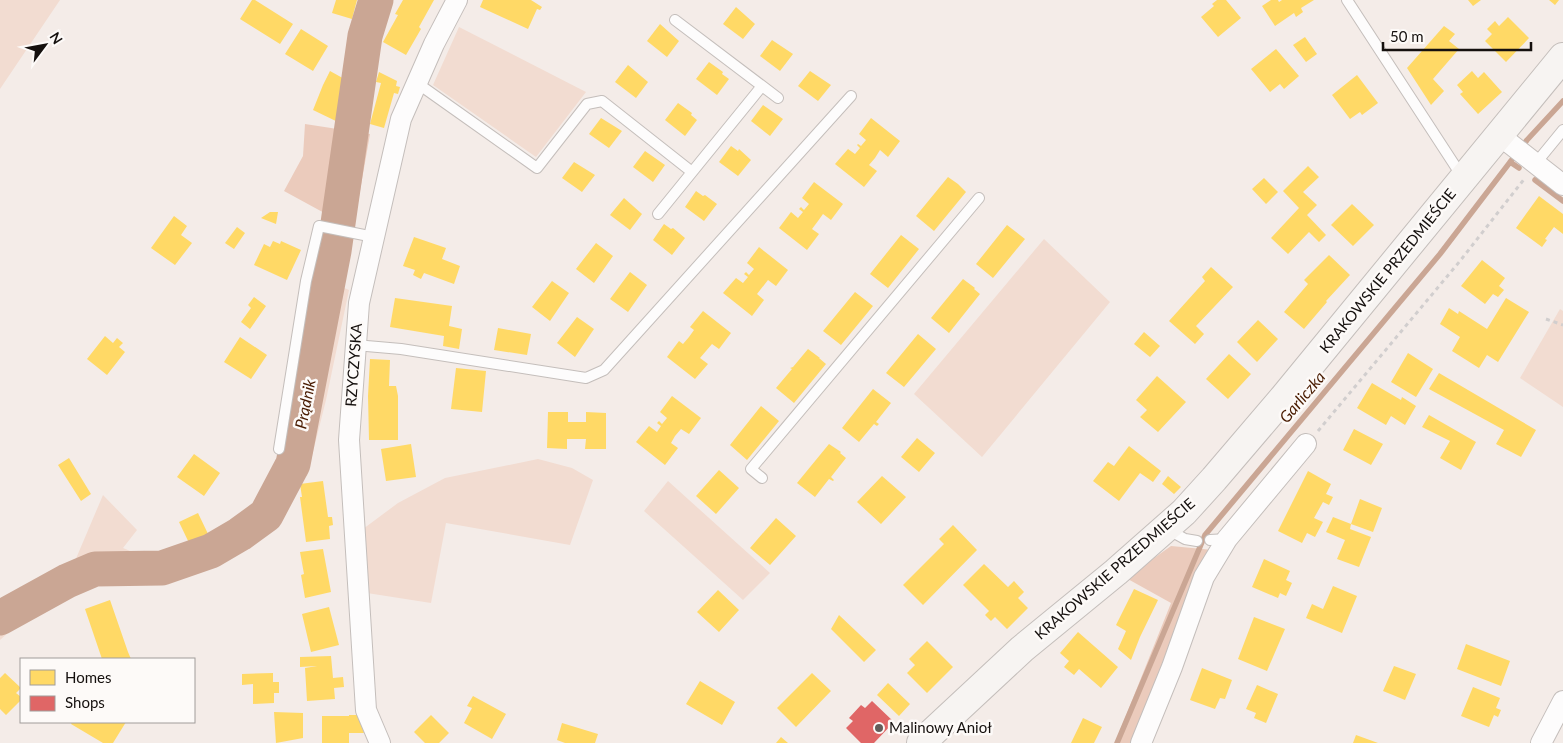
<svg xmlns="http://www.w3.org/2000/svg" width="1563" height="743" font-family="Lato,sans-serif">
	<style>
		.green { fill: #f2dcd1 }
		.forest { fill: #ebcbbc }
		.homes { fill: #ffd966 }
		.shops { fill: #e06666 }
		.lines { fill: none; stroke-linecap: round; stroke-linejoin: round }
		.stream { stroke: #caa694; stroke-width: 5.5 }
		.river { stroke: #caa694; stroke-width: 35 }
		.service-casing { stroke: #c4bebb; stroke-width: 12 }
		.minor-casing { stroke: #c4bebb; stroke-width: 22 }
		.secondary-casing { stroke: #c4bebb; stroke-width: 30 }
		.path { stroke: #d1cece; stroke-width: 3; stroke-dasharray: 4 4; stroke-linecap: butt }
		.service { stroke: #fdfcfc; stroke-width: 10 }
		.minor { stroke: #fdfcfc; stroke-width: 20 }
		.secondary { stroke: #f7f4f2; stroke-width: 28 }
		.poi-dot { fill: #635d5a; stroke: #fdfaf8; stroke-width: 2 }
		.labels { text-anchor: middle; stroke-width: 5; stroke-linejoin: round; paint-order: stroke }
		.street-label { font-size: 15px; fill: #15100e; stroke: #fdfaf8 }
		.poi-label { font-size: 15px; fill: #15100e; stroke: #fdfaf8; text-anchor: start }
		.water-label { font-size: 16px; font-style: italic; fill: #491b01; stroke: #fdfaf8 }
	</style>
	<rect width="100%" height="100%" fill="#f4ece8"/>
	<path class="green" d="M0,0H60L0,89Z
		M459,27L586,92L536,157L433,85Z
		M358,62L374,73L364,133L344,130Z
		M325,232L353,239L335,284L349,290L326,400L307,476L296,478L269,519L226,553L182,574L137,579L110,586L106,578L27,616L0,640V606L72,568L103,495L137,530L123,548L154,561L185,555L227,535L253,515L280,471L295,412Z
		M1044,239L1110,302L982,457L914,394Z
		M1560,309L1563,311V407L1520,378Z
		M538,459L572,468L593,480L570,545L446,523L431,603L367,593L363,529L398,503L445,478Z
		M668,481L770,573L743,600L644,511Z"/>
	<path class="forest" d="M368,0H390L391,2L372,45L356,35Z
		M305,124L370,134L354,225L328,215L284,191L303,156Z
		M1171,546L1213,550L1133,743H1115L1171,603L1126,578Z"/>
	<path class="homes" d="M252,0H255L293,24L280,44L240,19Z
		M336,0H357L352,19L332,13Z
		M403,0H434L419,27L421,29L406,55L383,42L398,15L395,14Z
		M483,0H531L542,7L540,10L537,9L528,29L480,7Z
		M1217,0H1226L1241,18L1218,37L1201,17L1214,6L1212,4Z
		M1271,0H1278L1279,2L1282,0H1314L1301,8L1303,12L1296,17L1294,13L1275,26L1262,6Z
		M1468,0H1481L1473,6Z
		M1549,0H1559L1555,5Z
		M736,7L755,24L743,39L723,24Z
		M1508,17L1529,38L1506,62L1485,41L1492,34L1487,29L1495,21L1499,26Z
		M660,24L679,41L667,57L647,41Z
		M1444,26L1455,34L1449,41L1459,49L1433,79L1444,91L1431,105L1407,68Z
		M301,29L328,46L313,71L285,54Z
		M1305,37L1317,54L1306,62L1293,45Z
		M772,40L793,54L780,71L760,56Z
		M1276,49L1299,76L1284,89L1280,84L1270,92L1251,69Z
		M709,62L723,72L722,74L729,79L717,95L696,79Z
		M628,65L648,82L636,98L615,82Z
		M330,71L348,81L340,123L313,110L323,85Z
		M810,71L831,85L818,101L798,86Z
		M1472,71L1478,78L1484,72L1502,92L1478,114L1460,94L1463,92L1457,85Z
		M379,72L397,81L396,86L400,87L398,94L394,93L384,128L370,124L381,83L376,82Z
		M1357,75L1378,103L1362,115L1360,112L1350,119L1332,95Z
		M678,103L692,113L691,115L697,120L685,136L665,120Z
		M763,105L783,119L770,136L751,121Z
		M601,118L622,131L609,148L589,134Z
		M871,118L900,141L888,157L880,150L875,158L869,165L877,171L864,187L835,164L848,149L855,154L860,148L857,145L858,144L861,146L866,140L859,134Z
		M731,146L738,151L739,149L751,160L738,176L719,162Z
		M645,151L665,165L653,182L633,167Z
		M574,162L595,175L582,192L562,178Z
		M1308,166L1319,177L1303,192L1317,205L1307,215L1326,235L1319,242L1309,232L1288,254L1271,238L1299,208L1283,191Z
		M948,177L958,184L966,192L934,231L916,216Z
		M1264,178L1278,192L1266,204L1252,189Z
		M814,182L843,204L831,220L823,214L818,221L812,229L819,234L807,250L779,228L791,212L798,218L803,212L799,209L801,207L804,210L809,204L802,198Z
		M696,191L703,196L705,195L717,204L704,221L685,207Z
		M1539,196L1563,214V234L1554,227L1545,239L1547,240L1542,247L1516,228Z
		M624,198L642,214L630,230L610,215Z
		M1352,204L1374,225L1353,246L1331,225Z
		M270,212H278L276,224L261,218Z
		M174,216L187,226L181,235L192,243L175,265L151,248Z
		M664,224L671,229L673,228L685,238L672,255L653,240Z
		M1007,225L1025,239L993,278L976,264Z
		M237,227L245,233L234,249L225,243Z
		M901,235L919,249L888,288L870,274Z
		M414,237L446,248L442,259L460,266L454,284L424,273L421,279L413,275L415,270L403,266Z
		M273,241L280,244L281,241L301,250L287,280L254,265L264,244L270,247Z
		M596,243L613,256L594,283L576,269Z
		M759,247L788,270L776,286L768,280L757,294L764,300L752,316L723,293L736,278L743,283L748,277L744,274L746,272L749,275L754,269L747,263Z
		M1329,255L1350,275L1326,301L1327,302L1304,329L1284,312L1308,284L1304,280Z
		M1482,260L1505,278L1499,286L1504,290L1498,297L1493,294L1485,304L1461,286Z
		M1211,267L1233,287L1196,326L1204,334L1195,344L1169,321L1205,281L1202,277Z
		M630,272L647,285L628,312L610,299Z
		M963,279L975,288L974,289L980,294L949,333L931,318Z
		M552,281L569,293L550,321L532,307Z
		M855,292L873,306L841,345L823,331Z
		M254,297L266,306L250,329L241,322L251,308L248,305Z
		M395,298L452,306L449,326L462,329L459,349L443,346L444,336L390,327Z
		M1506,298L1529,312L1498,362L1487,355L1479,368L1452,351L1460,337L1440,324L1449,308L1458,314L1459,311L1487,329Z
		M703,311L731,333L719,349L712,344L700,358L708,364L695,379L667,357L679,341L683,344L689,337L694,330L690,327Z
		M577,317L594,329L575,357L557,343Z
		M1258,320L1278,339L1257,362L1237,342Z
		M498,328L531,334L527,355L494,350Z
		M1144,332L1160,346L1150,357L1134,344Z
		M918,334L936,349L904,387L886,373Z
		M105,336L113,343L117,338L123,343L119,347L125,352L107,375L87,359Z
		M240,337L267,355L251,379L224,362Z
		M808,349L820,358H819L826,364L794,403L776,388L792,369L790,368L793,367Z
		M1408,353L1433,369L1416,397L1391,382Z
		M1229,354L1251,374L1228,399L1206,379Z
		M370,359L390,360L389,386H396L398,396V440H369L368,396Z
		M456,368L486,371L482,412L451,409Z
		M1439,373L1536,430L1521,457L1496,444L1504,430L1429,389Z
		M1157,376L1186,402L1158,432L1140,417L1147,410L1136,400Z
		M1372,383L1401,400L1402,397L1416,406L1405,425L1391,416L1386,425L1357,408Z
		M873,389L891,403L876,422L879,424L877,426L874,424L859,442L842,428Z
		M672,396L701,418L689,434L681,429L675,436L671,443L678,448L665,465L636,442L649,426L657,432L661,426L657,423L659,421L662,424L667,418L660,412Z
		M761,406L779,421L747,460L730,445Z
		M548,412H568V422H586V412L606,413V449H585L586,439H567V449L547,448Z
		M1429,415L1476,442L1461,470L1440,458L1450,441L1422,427Z
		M1354,429L1383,444L1371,465L1343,450Z
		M917,438L935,453L919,472L901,457Z
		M411,444L416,477L386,481L381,449Z
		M829,444L841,452L840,453L846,458L831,477L834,480L833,481L829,479L815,497L797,483Z
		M1129,446L1161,471L1153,482L1140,473L1119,501L1093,481L1108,462L1114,466Z
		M194,454L220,473L204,496L177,477Z
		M69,458L91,494L81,501L58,465Z
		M719,470L739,488L716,514L696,496Z
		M1308,471L1331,484L1326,494L1333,497L1329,505L1323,502L1314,518L1323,522L1315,537L1307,533L1302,543L1278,531Z
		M882,476L906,497L881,524L857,502Z
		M1168,476L1181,487L1174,494L1162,484Z
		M323,481L328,517H332L333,525L329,526L330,539L306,542L300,497H302L300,484Z
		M1360,499L1382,508L1373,532L1351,524L1350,529L1371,537L1359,567L1337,559L1345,540L1326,532L1333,517L1351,524Z
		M198,513L209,536L190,545L179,522Z
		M776,518L796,536L770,565L750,548Z
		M953,525L977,550L923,605L903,585L944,544L939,539Z
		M323,549L331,592L305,598L301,575L304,574L300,552Z
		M1264,559L1290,571L1286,580L1292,583L1286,596L1280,593L1278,598L1252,587Z
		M984,564L1008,587L1014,581L1024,592L1018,598L1028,608L1007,629L995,617L991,621L985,615L989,611L963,585Z
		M1333,586L1357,596L1342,633L1306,618L1312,604L1323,609Z
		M1134,589L1158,600L1140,637L1131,660L1118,649L1126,631L1116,625Z
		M718,590L739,610L719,632L697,612Z
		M110,600L128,652L131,659H102L85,609Z
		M329,607L339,645L311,652L302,614Z
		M839,615L876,650L864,662L831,629Z
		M1254,617L1285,629L1267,671L1238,659Z
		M1078,632L1118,667L1101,688L1079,669L1074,675L1064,667L1069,661L1060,653Z
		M927,641L953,667L927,693L907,673L915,665L909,659Z
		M1466,644L1510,661L1501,686L1457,669Z
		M331,656L333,678L343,677L344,687L334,688L335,699L307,701L305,668L317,666L300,667V657Z
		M1394,666L1416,674L1405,700L1383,691Z
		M1202,668L1232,680L1225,699L1220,698L1215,709L1190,700Z
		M5,673L21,688L16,693L21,697V700L6,715L0,709V678Z
		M273,673V682H279V693H274V703L253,704V684L242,685V674Z
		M812,673L831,691L796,727L777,708Z
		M700,681L735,702L722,725L686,704Z
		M888,683L910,704L899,716L877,695Z
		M1257,685L1278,694L1266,723L1254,718L1256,713L1246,709Z
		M1473,687L1500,698L1496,708L1501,710L1498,717L1494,715L1489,727L1461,716Z
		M473,696L506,714L492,739L464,723L472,708L467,706Z
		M274,712L303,713V738L276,743Z
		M349,715H359L364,733H349V743H322V716H349Z
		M431,715L449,733L439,743H425L414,732Z
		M1083,718L1102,727L1094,743H1071Z
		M72,722H126L113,743H103L71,724Z
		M562,723L598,734L595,743H565L557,740Z
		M1356,735L1378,743H1353Z
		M781,737L788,743H776Z"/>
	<path class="shops" d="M872,701L894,722L874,743H861L846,728L853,721L849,718L861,705L865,708Z"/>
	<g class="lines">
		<path class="stream" d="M1510,162L1519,168
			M1535,180L1563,201
			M1117,743L1205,535L1440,254L1527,140L1563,101"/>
		<path class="river" d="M0,618L67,581L95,569L162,568L211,551L240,534L266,515L293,464L334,251L365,36L376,0"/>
		<defs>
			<path id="service" d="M1347,0L1463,178
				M675,20L778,98
				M417,83L537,168L587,104L602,101L692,172
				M1536,163L1563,130
				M658,214L762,86
				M355,345L401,349L586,378L604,370L851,96
				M279,449L306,281L319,226L374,237
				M762,478L751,469L979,198
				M1167,529L1185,539L1197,541
				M1210,540L1227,539"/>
			<path id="minor" d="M1499,135L1563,185
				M380,743L366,710L349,440L359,303L401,119L434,44L457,0
				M1141,743L1172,667L1204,577L1227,539L1306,444
				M1541,743L1563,701"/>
			<path id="secondary" d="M921,743L1022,649L1116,572L1184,512L1214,479L1284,397L1563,57"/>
		</defs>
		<use href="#service" class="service-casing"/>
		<use href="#minor" class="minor-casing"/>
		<use href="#secondary" class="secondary-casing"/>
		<path class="path" d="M1546,319L1563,325
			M1318,431L1460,261L1525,178"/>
		<use href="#service" class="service"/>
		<use href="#minor" class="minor"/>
		<use href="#secondary" class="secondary"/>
	</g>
	<circle class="poi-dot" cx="879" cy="728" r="5"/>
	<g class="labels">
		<g class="street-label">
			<text transform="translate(1388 271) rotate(-51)" y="5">KRAKOWSKIE PRZEDMIEŚCIE</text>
			<text transform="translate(354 365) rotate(-86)" y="5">RZYCZYSKA</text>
			<text transform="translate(1115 569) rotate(-41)" y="5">KRAKOWSKIE PRZEDMIEŚCIE</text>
		</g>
		<g class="poi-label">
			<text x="889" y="733">Malinowy Anioł</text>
		</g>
		<g class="water-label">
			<text transform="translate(1302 397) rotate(-50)" y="6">Garliczka</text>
			<text transform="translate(305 404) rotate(-79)" y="6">Prądnik</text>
		</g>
	</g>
	<rect x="20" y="658" width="175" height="65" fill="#fdfaf8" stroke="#a09c9a"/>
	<rect x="30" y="670" width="25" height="15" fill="#ffd966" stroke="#a09c9a"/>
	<text x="65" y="683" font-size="15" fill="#15100e">Homes</text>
	<rect x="30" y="696" width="25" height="15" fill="#e06666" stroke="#a09c9a"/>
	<text x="65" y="708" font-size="15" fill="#15100e">Shops</text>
	<g transform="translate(45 45) rotate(58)" stroke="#fdfaf8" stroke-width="4" paint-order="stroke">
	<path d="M0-4L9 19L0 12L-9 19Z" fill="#15100e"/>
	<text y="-8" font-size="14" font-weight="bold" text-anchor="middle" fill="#15100e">N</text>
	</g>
	<path d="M1383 42v8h148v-8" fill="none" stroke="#15100e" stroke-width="2.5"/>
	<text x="1390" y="42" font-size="15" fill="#15100e" stroke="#fdfaf8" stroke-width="4" paint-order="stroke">50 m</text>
</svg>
